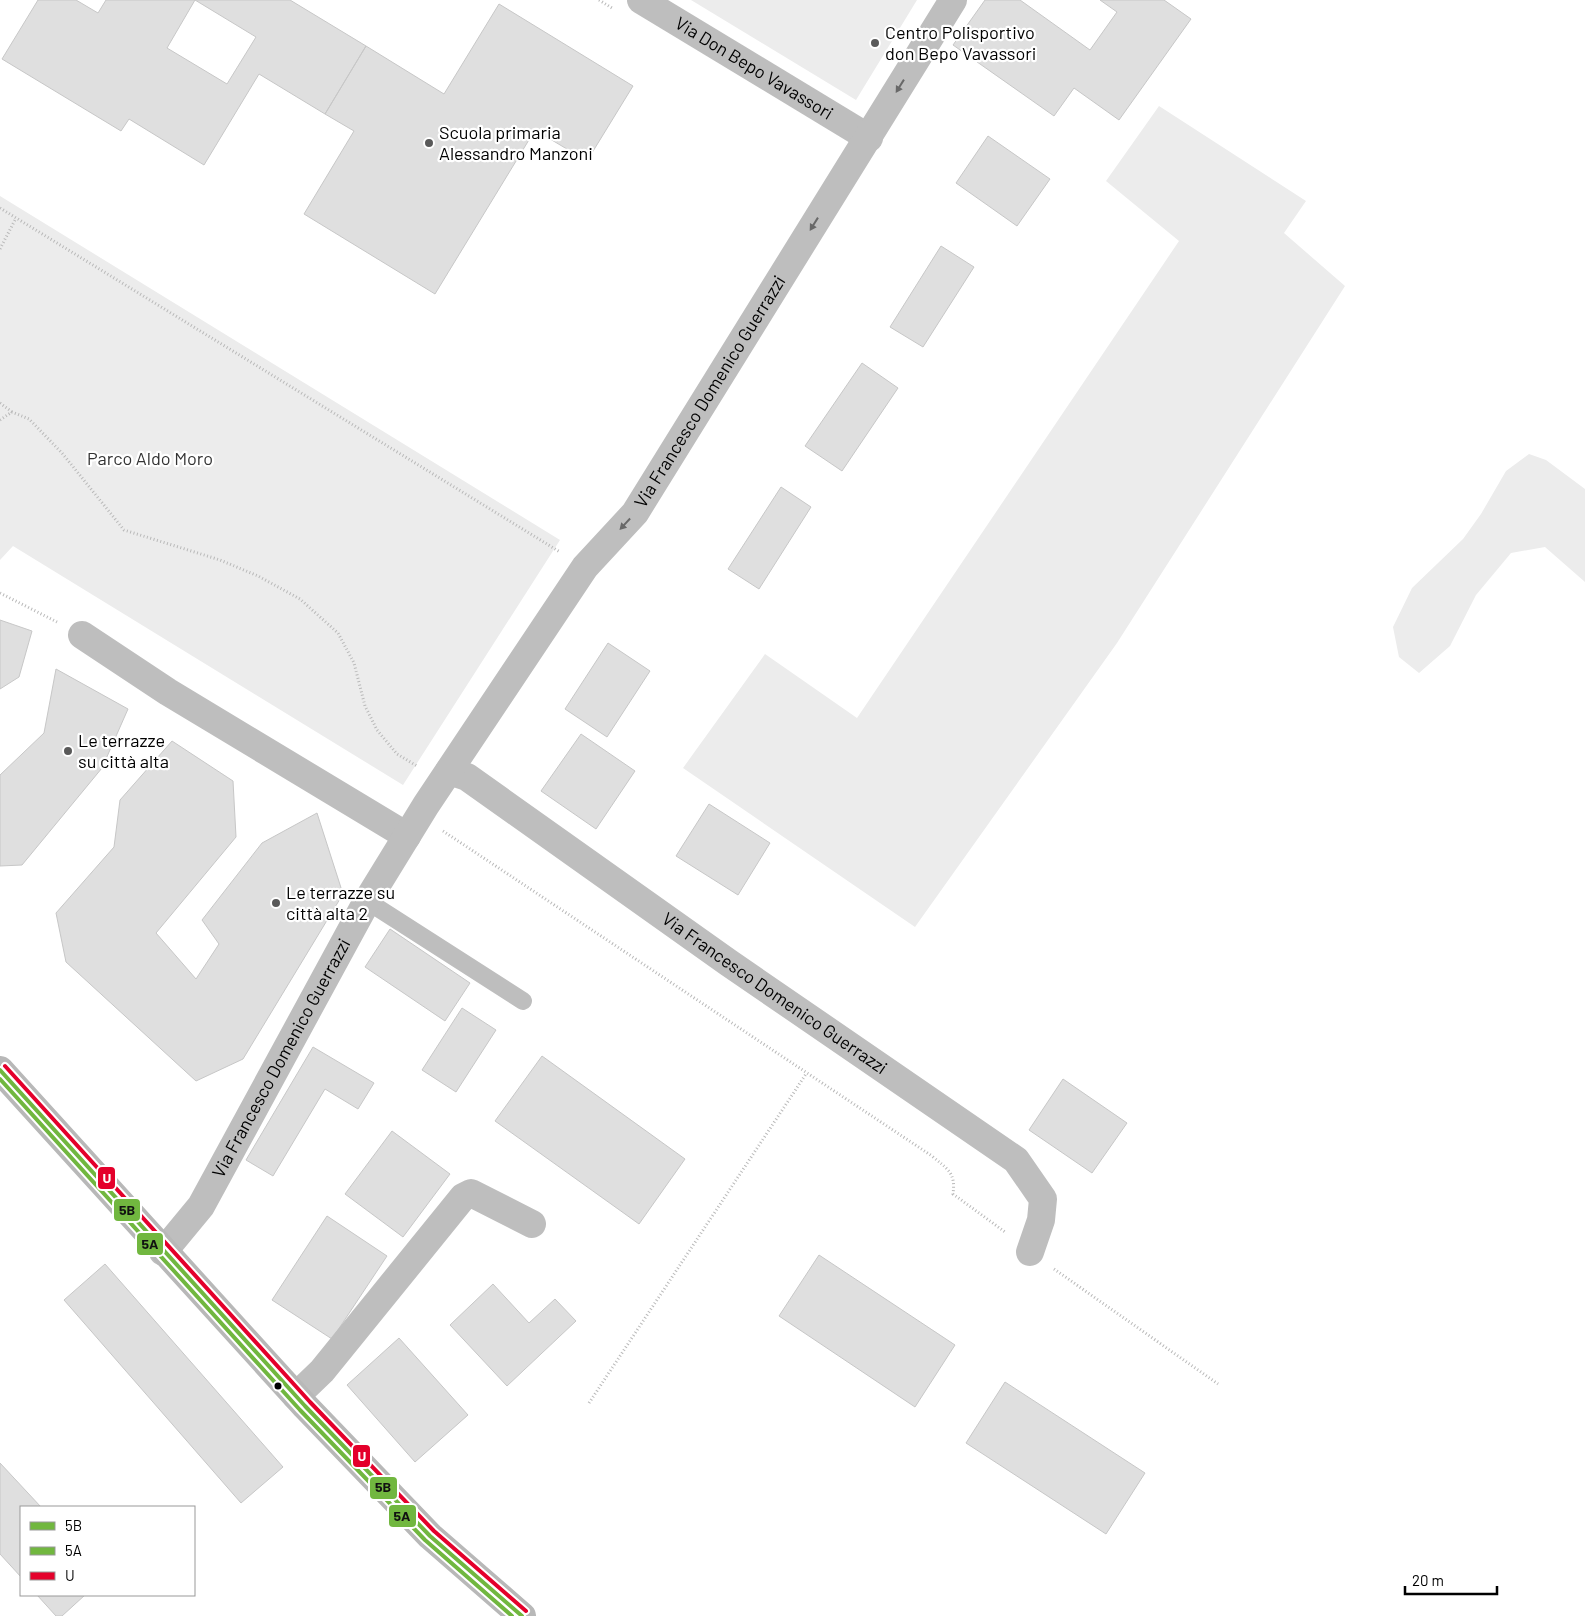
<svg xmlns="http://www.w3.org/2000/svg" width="1585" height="1616" font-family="Barlow,sans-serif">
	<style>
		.green { fill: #ececec }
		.building { fill: #dfdfdf; stroke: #c7c7c7; fill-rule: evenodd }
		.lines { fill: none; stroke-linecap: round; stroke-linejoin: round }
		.path { stroke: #b9b9b9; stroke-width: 3; stroke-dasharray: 1 2.5; stroke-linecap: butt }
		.service { stroke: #bebebe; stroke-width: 18 }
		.minor { stroke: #bebebe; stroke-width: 28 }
		.secondary { stroke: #b8b8b8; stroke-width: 28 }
		.bus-1-casing { stroke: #fff; stroke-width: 8 }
		.bus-2-casing { stroke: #fff; stroke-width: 8 }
		.bus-3-casing { stroke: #fff; stroke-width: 8 }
		.bus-1 { stroke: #71b73f; stroke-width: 4 }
		.bus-2 { stroke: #71b73f; stroke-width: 4 }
		.bus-3 { stroke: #e4002b; stroke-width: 4 }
		.oneway { fill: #686868 }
		.poi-dot { fill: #595959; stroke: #fff; stroke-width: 2 }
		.bus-dot { fill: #000; stroke: #fff; stroke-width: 2 }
		.labels { text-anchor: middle; stroke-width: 4.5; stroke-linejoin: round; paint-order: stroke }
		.poi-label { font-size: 18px; fill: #000; stroke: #fff; text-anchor: start }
		.street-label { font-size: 18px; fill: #000; stroke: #fff }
		.park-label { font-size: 18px; fill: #333; stroke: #fff }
		.line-badge { stroke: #fff; stroke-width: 2 }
		.badge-label { font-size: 14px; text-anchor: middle; font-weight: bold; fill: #fff }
		.pale-badge-label { font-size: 14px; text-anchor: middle; font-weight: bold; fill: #111 }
	</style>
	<rect width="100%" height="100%" fill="#fff"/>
	<path class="green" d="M691,0H917L856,100Z
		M1159,106L1306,201L1284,233L1345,286L1117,643L915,927L683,768L765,654L857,718L1179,241L1106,181Z
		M0,196L560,540L403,785L13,546L0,560Z
		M1529,454L1546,460L1585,489V582L1545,547L1511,553L1476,595L1450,646L1419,673L1399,657L1393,627L1412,588L1463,539L1481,514L1506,471Z"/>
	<path class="building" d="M38,0H76L98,13L106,0H290L366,46L325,114L259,74L204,165L129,119L121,131L2,59ZM195,0L256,37L227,84L167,48Z
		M985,0H1020L1090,50L1117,12L1100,0H1164L1191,19L1119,120L1074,88L1054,116L953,45Z
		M499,4L633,86L587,161L535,130L435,294L304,214L354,131L325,114L366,46L444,94Z
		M988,136L1050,179L1017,226L956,183Z
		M941,246L974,267L923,347L890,327Z
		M862,363L898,388L842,471L805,446Z
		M781,487L811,507L759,589L728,569Z
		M0,620L32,631L19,677L0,689Z
		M608,643L650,671L607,737L565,709Z
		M56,669L128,709L102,768L22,865L0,866V775L44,733Z
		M581,734L635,771L596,829L541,791Z
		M172,741L233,781L236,837L156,933L196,979L219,944L202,920L262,843L317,813L343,894L243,1059L196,1081L66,962L56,913L114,847L120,800Z
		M709,804L770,843L738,895L676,856Z
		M390,929L470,983L445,1021L365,967Z
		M462,1008L496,1030L456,1092L422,1070Z
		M313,1047L374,1083L358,1109L325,1089L273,1176L246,1160Z
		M542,1056L685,1159L639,1224L495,1121Z
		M1063,1079L1127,1123L1092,1173L1029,1130Z
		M392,1131L450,1174L403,1237L345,1194Z
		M327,1216L387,1256L332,1339L272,1300Z
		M819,1255L955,1345L915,1407L779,1316Z
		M105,1264L283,1467L241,1503L64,1300Z
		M493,1284L529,1323L555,1299L576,1321L507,1386L450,1325Z
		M399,1338L468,1415L415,1462L347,1385Z
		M1005,1382L1145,1473L1106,1534L966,1443Z
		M0,1463L41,1507H21V1577L0,1554Z
		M37,1595H85L62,1616H56Z"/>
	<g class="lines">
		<path class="path" d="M599,0L612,8
			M0,208L560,552
			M0,249L16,218
			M0,403L12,412
			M0,420L12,412L29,419L62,453L124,530L220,560L258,576L300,599L338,633L354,663L365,706L377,730L397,754L417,766
			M0,593L57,622
			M443,831L932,1156C947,1169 956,1172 953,1194L1005,1232
			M1054,1269L1218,1384
			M589,1403L806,1074"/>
		<path class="service" d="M367,901L523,1001"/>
		<g class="minor">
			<path id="s1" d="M641,0L869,138"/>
			<path d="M82,635L168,692L407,836"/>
			<path id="s2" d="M449,771L467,777L729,963L1016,1160L1043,1199L1041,1220L1030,1252"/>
			<path id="s3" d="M163,1252L201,1206L367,901L426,805L585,567L635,513L953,0"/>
			<path d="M296,1396L322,1371L463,1197L471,1193L532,1224"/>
		</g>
		<path class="secondary" d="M0,1070L305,1406L430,1536L522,1616"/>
		<defs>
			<path id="bus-1" d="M0,1070L305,1406L430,1536L522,1616"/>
			<path id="bus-2" d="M0,1079L300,1410L425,1540L512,1616"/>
			<path id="bus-3" d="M5,1066L310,1402L434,1531L526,1611"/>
		</defs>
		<use href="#bus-1" class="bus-1-casing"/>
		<use href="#bus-2" class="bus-2-casing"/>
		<use href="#bus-3" class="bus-3-casing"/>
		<use href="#bus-1" class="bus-1"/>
		<use href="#bus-2" class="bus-2"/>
		<use href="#bus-3" class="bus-3"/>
	</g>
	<defs><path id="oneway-solid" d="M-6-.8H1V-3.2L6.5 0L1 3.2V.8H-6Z" transform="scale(1.25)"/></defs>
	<g class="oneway">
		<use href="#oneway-solid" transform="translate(900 86) rotate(122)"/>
		<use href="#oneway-solid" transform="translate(814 224) rotate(122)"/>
		<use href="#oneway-solid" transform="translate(625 524) rotate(133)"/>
	</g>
	<g class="poi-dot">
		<circle cx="875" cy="43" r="5"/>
		<circle cx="429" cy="143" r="5"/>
		<circle cx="68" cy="751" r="5"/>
		<circle cx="276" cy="903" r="5"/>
	</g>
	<circle class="bus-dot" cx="278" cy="1386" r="4.5"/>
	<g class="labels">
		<g class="poi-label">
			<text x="885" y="39">Centro Polisportivo<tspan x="885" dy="21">don Bepo Vavassori</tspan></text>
			<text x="439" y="139">Scuola primaria<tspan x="439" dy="21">Alessandro Manzoni</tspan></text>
			<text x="78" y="747">Le terrazze<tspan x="78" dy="21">su città alta</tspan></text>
			<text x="286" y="899">Le terrazze su<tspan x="286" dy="21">città alta 2</tspan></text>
		</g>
		<g class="street-label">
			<text dy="6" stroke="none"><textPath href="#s1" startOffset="132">Via Don Bepo Vavassori</textPath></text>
			<text dy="6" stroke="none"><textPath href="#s3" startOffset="1022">Via Francesco Domenico Guerrazzi</textPath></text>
			<text dy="6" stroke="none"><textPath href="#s2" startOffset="395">Via Francesco Domenico Guerrazzi</textPath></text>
			<text dy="6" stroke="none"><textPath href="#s3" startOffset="228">Via Francesco Domenico Guerrazzi</textPath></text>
		</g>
		<g class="park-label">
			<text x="150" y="465">Parco Aldo Moro</text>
		</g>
	</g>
	<g class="line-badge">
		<rect x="97" y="1166" width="19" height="24" rx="5" fill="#e4002b"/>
		<rect x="113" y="1198" width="28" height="24" rx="5" fill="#71b73f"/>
		<rect x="136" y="1232" width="28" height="24" rx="5" fill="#71b73f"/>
		<rect x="352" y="1444" width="19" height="24" rx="5" fill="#e4002b"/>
		<rect x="369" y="1476" width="29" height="24" rx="5" fill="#71b73f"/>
		<rect x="388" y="1504" width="29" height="24" rx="5" fill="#71b73f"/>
	</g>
	<g class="badge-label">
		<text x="107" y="1183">U</text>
		<text x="362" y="1461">U</text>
	</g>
	<g class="pale-badge-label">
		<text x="127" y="1215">5B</text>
		<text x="150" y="1249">5A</text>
		<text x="383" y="1492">5B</text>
		<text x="402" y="1521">5A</text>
	</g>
	<rect x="20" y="1506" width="175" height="90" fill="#ffffff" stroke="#999999"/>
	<rect x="30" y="1522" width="25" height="8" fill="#71b73f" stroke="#999999"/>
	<text x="65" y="1531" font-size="15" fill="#000000">5B</text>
	<rect x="30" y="1547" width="25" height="8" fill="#71b73f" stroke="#999999"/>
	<text x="65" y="1556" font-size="15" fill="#000000">5A</text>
	<rect x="30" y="1572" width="25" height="8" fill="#e4002b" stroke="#999999"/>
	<text x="65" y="1581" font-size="15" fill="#000000">U</text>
	<path d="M1405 1586v8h92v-8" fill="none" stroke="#000000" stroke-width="2.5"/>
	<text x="1412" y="1586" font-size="15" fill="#000000" stroke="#ffffff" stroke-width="4" paint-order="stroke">20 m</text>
</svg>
